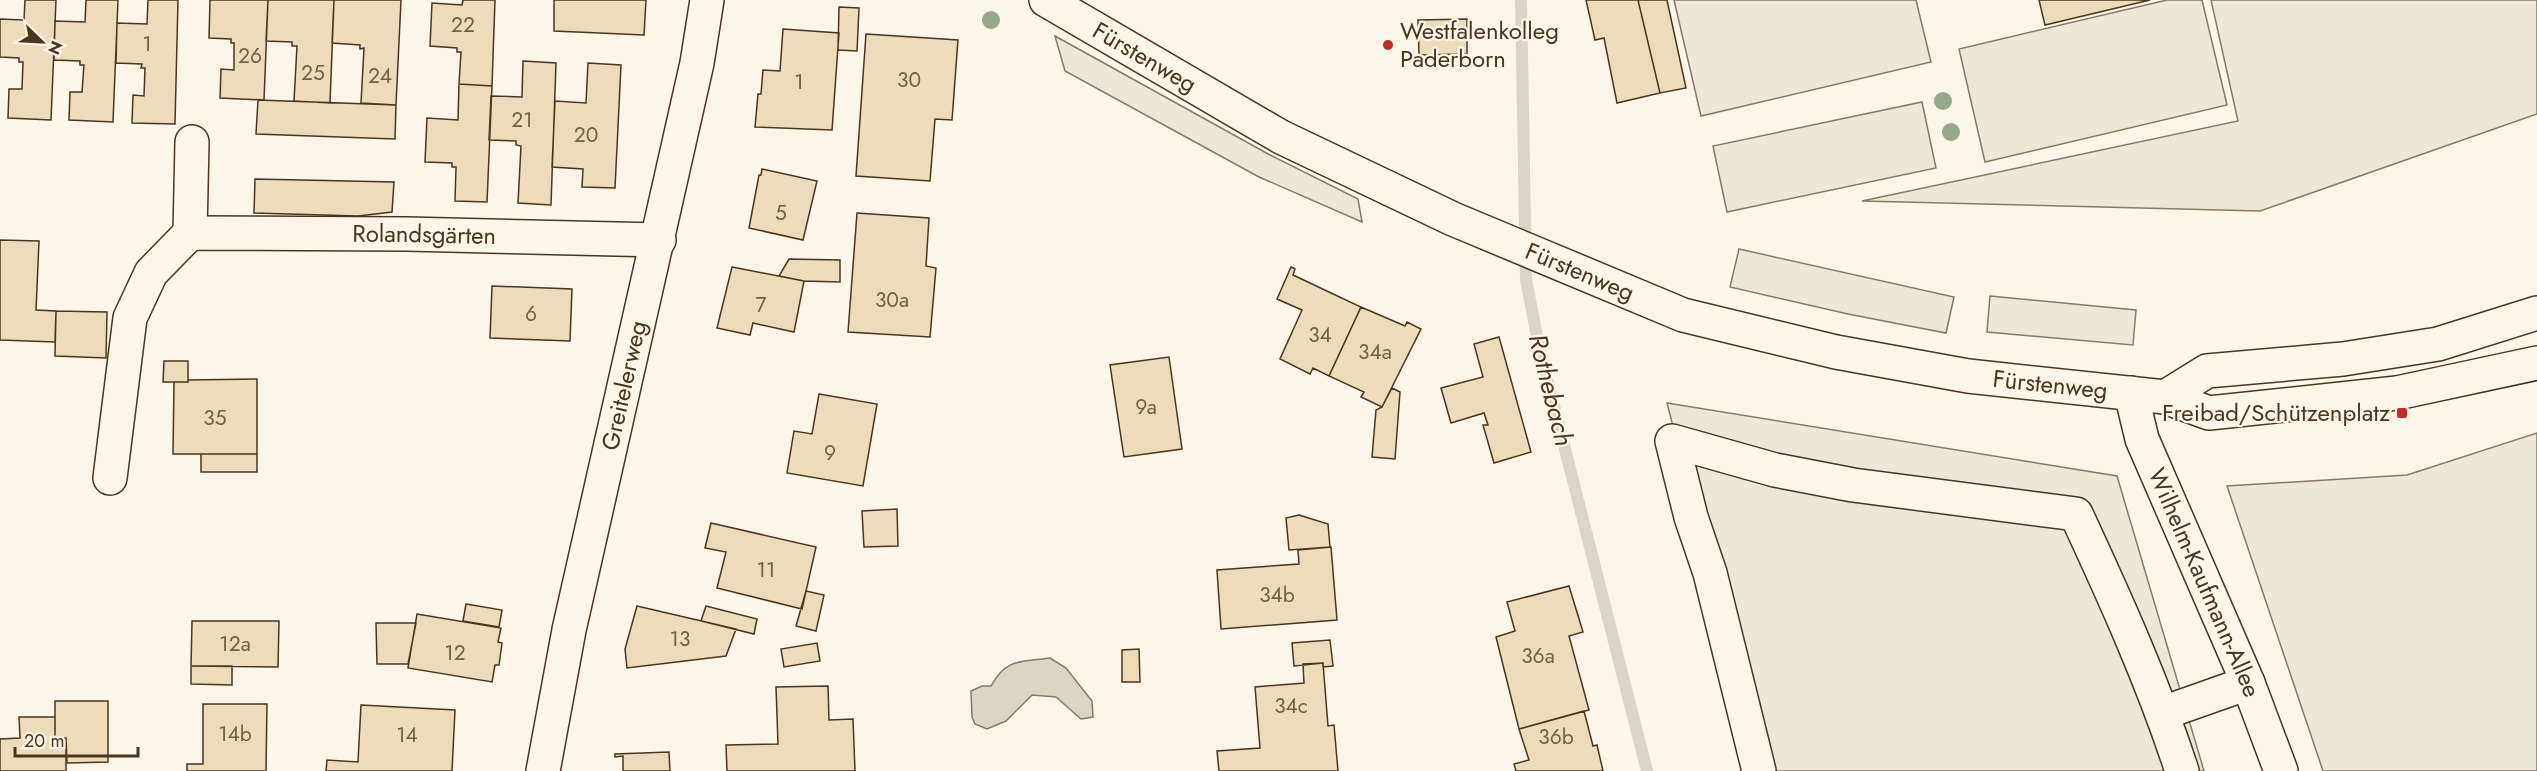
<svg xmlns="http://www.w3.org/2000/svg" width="2537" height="771" font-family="Jost,sans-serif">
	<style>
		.green { fill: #ede6d9; stroke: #887966; stroke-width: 1.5 }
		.parking { fill: #ede7d9; stroke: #887966; stroke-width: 1.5 }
		.water { fill: #dcd4c6; stroke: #887966; stroke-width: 1.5 }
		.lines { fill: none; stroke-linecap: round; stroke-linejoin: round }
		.stream { stroke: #dcd4c6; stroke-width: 12 }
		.building { fill: #ecdcbc; stroke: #4a3520; stroke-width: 1.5 }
		.minor-casing { stroke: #4a3520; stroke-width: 36 }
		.major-casing { stroke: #4a3520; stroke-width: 36 }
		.minor { stroke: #fbf6e9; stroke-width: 33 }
		.major { stroke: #fbf6e9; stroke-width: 33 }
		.tree { fill: #96a887 }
		.poi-dot { fill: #c62828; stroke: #fbf6e9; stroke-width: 2 }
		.labels { text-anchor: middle; stroke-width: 4.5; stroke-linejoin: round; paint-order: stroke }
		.number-label { font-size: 21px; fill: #725f47 }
		.poi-label { font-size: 24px; fill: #4a3520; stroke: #fbf6e9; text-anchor: start }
		.street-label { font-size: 24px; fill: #4a3520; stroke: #fbf6e9 }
		.water-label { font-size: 26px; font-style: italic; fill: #4a3520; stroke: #fbf6e9 }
	</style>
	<rect width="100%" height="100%" fill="#fbf6e9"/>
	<path class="green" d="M1674,0H1916L1931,62L1701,116Z
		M2167,0H2202L2227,105L1985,162L1959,49Z
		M2211,0H2537V114L2260,211L1862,201L2238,121Z
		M1922,102L1936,168L1727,212L1713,146Z"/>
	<path class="parking" d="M1055,36L1270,155L1358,199L1362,222L1259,177L1065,71Z
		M1739,249L1954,297L1946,333L1848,314L1730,287Z
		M1990,296L2136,310L2133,345L1987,332Z
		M1667,403L2117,476L2204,771H1761Z
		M2537,433V771H2323L2227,486L2407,475Z"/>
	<path class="water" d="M1050,658L1066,668L1092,701L1093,717L1081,719L1056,697L1032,695L1006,721L987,729L975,724L972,717L971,691L982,686H991C1006,658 1021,662 1050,658Z"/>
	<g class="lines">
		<path class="stream" d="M1521,0L1526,279L1539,347L1647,771"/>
	</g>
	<path class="building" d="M25,0H56L51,120L8,118L9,89H22L23,62H19V58L0,57V19L24,20Z
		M86,0H118L113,122L69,120L70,92H82L84,65H80V61L54,60L55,21L85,22Z
		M148,0H178L175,124L132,123L133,95L144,96L145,68H141L142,64L116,63L117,23L147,24Z
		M210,0H268L264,100L220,98L221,69L234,70V43H231V39L209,38Z
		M268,0H334L330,103L294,101L297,46H292V42L266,41Z
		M334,0H401L396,105L361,103L364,48L360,49V45L332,43Z
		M463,0H495L492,86L459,84L461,52H457V48L430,46L432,3L462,5Z
		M554,0H646L644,35L554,31Z
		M1586,0H1638L1660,93L1617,103L1604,38L1595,40Z
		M1638,0H1667L1686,88L1660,93Z
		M2039,0H2150L2045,25Z
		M839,7L859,8L857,51L838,50Z
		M1467,19V54L1419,55L1418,20Z
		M783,29L839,33L832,130L755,127L758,94H761L763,70L780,71Z
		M866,34L958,40L952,120L935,119L930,181L856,176Z
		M523,61L556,63L551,205L518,203L521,146L516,145V141L489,140L491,96L522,97Z
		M588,63L621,65L615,188L582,187L583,169L552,167L555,101L586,103Z
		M459,84L492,86L487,202L455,201L456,167H452V163L425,162L427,118L458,120Z
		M258,100L396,105L395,139L256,134Z
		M762,169L817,181L803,240L749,228L759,175H761Z
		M255,179L394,182L392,212L358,216L254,213Z
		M857,213L929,218L926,266L936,268L930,337L848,332Z
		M0,240L39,241L36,310L56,311L55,342L0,340Z
		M789,259L840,260V282L804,281L779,276Z
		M732,267L804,281L794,332L753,323L750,335L717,328Z
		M1291,267L1295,269L1293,275L1361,307L1329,376L1313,368L1310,374L1280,359L1302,310L1277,299Z
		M492,286L572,289L570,341L490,338Z
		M1361,307L1405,326L1407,322L1421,329L1382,407L1361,397L1364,392L1329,376Z
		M56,311L107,312L106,358L55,356Z
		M1499,337L1531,452L1494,463L1483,425H1488L1484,413L1451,423L1441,388L1483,377L1474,344Z
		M1169,357L1182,449L1124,457L1110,365Z
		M164,361H188V382H163Z
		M257,379V454H173L174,382H188V380Z
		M1392,388L1400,392L1395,459L1372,457L1376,410L1382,407Z
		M819,394L877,404L863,486L787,473L794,431L812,434Z
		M201,454H257V472H201Z
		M897,509L898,546L864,547L862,511Z
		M1299,515L1328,524L1330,547L1289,550L1286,518Z
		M711,523L816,547L802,609L717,588L726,552L705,548Z
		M1331,547L1337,620L1221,629L1217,570L1299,564L1298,550Z
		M1569,586L1583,632L1569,636L1589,710L1519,729L1496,637L1515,631L1507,602Z
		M806,591L824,595L816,631L796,626Z
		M466,604L502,610L499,627L463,621Z
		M637,606L736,629L726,656L627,668L625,649Z
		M706,606L757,619L754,634L701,621Z
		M417,614L501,628L498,642L502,643L499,665H495L492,682L408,668Z
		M192,621H279L278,667L191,666Z
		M376,623H416L408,664H377Z
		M1330,640L1333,666L1323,667V663L1294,666L1292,643Z
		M817,643L820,661L784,667L781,649Z
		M1139,649L1140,682H1122V650Z
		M1323,663L1328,726L1334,725L1338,771H1219L1217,751L1260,748L1255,687L1304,683L1303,664Z
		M191,666H232V685L191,684Z
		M828,686L829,720L853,719L855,771H727L726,745L778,744L776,687Z
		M55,701H108V762L67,763L66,738H55Z
		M203,704H267L266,771H187V764H203Z
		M361,705L455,710L452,771H326L327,760L358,762Z
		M1584,711L1593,746L1597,745L1603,771H1516L1514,764L1529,760L1519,729Z
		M19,717H55V738H66V771H0V739L20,738Z
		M669,752L670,771H623V756L615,757V754Z"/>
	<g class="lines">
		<defs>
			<g id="minor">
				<path d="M190,233L192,142"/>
				<path id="s1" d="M2131,393L2142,439L2248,683L2281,771"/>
				<path id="s2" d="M110,478L130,318L151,273L190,233L407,234L659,240"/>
				<path d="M2163,713L2248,683"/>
				<path id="s3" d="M543,771L569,630L697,63L707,0"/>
				<path d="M1759,771L1710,573L1691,517L1672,441L1775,470L1853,485L2076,514C2115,598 2153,682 2182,771"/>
			</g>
			<g id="major">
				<path id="s4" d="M1046,0L1281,137L1453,219L1683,315L1836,352L1968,376L2165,397L2209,413L2397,393L2537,363"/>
				<path d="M2165,397L2207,371L2343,359L2438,344L2537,313"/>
			</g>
		</defs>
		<use href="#minor" class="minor-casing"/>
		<use href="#major" class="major-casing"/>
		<use href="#minor" class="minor"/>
		<use href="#major" class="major"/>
	</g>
	<g class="tree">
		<circle cx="991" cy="20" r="9"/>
		<circle cx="1943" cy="101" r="9"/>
		<circle cx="1951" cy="132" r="9"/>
	</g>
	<g class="poi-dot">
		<circle cx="1388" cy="45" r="6"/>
		<rect x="2396" y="407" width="12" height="12" rx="3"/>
	</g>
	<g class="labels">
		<g class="number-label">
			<text x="463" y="32">22</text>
			<text x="147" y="51">1</text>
			<text x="250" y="63">26</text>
			<text x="313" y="80">25</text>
			<text x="380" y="83">24</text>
			<text x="909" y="87">30</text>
			<text x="799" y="89">1</text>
			<text x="522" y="127">21</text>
			<text x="586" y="142">20</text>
			<text x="781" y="220">5</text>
			<text x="892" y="307">30a</text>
			<text x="761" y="312">7</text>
			<text x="531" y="321">6</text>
			<text x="1320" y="342">34</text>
			<text x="1375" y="359">34a</text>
			<text x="1146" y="414">9a</text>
			<text x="215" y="425">35</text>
			<text x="830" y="460">9</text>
			<text x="766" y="577">11</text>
			<text x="1277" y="602">34b</text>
			<text x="680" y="646">13</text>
			<text x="235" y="651">12a</text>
			<text x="455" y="660">12</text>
			<text x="1538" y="663">36a</text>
			<text x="1291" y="713">34c</text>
			<text x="235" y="741">14b</text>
			<text x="407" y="742">14</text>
			<text x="1556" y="744">36b</text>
		</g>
		<g class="poi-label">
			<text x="1400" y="39">Westfalenkolleg<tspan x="1400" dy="28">Paderborn</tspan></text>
			<text x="2390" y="421" text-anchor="end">Freibad/Schützenplatz</text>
		</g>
		<g class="street-label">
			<text dy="8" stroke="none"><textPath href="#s4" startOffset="114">Fürstenweg</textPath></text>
			<text dy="8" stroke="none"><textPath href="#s2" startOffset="501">Rolandsgärten</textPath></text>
			<text dy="8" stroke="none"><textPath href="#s4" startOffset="600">Fürstenweg</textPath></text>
			<text dy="8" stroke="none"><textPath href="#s4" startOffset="1086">Fürstenweg</textPath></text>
			<text dy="8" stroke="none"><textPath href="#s3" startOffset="394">Greitelerweg</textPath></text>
			<text dy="8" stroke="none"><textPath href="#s1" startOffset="204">Wilhelm-Kaufmann-Allee</textPath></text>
		</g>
		<g class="water-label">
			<text transform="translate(1551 390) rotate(76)" y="9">Rothebach</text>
		</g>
	</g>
	<g transform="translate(42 42) rotate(114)" stroke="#fbf6e9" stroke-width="4.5" paint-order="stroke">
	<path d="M0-4.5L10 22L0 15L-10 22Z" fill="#4a3520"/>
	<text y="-9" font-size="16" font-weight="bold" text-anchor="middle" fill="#4a3520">N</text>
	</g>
	<path d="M15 747v9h123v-9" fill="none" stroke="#4a3520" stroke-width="3"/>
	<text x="24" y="747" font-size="18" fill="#4a3520" stroke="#fbf6e9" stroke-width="4.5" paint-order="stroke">20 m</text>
</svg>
